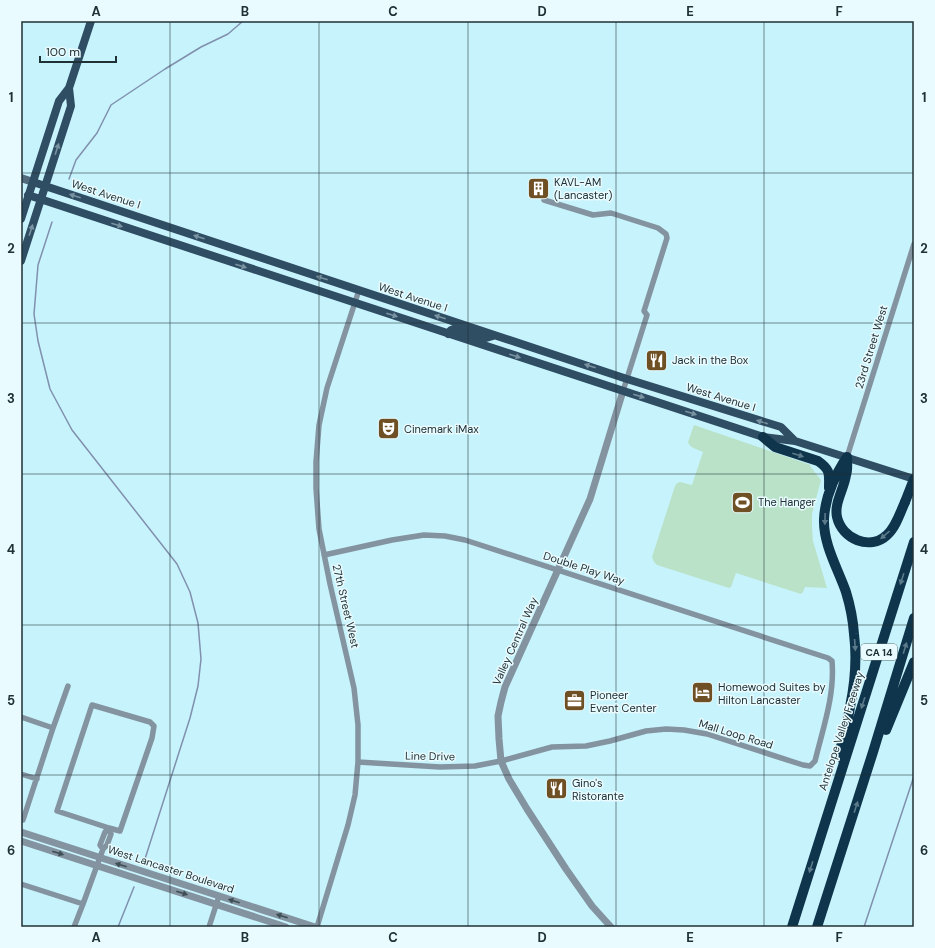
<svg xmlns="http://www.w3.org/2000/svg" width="935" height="948" font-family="'DM Sans',sans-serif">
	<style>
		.pitch { fill: #bae2c9 }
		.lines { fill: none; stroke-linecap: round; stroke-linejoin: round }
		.stream { stroke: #8090ad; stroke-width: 1.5 }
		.minor { stroke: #8393a0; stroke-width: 5.5 }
		.tertiary { stroke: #8393a0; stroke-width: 7 }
		.secondary { stroke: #526a7c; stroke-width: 8 }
		.primary { stroke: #2f4d63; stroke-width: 8 }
		.motorway { stroke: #0f354c; stroke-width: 10 }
		.motorway-bridge { stroke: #0f354c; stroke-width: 10 }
		.oneway { fill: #7993a1 }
		.oneway2 { fill: #5b7a8a }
		.oneway3 { fill: #3e4e55 }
		.grid { fill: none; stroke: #203135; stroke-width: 1; stroke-opacity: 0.55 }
		.labels { text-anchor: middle; stroke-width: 3; stroke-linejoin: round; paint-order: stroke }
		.shield { fill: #e9fbfe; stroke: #5c6e71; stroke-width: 1 }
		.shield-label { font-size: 10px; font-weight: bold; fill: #203135 }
		.poi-label { font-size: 11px; fill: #203135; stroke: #e9fbfe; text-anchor: start }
		.street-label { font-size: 11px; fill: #203135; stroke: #e9fbfe }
		.neatline { fill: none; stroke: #203135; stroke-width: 1.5 }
		.grid-label { font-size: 13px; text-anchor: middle; font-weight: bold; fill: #203135 }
	</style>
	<rect width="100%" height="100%" fill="#c7f3fc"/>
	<path class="pitch" d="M694,425L811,465L810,466L821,480L812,514V527L813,541L827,588L805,587L803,592L801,594L736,573L731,587L729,588L657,565L654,562L652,557L675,486L677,483L680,482L692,485L703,452C698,449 690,449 688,442Z"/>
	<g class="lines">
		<path class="stream" d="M69,179L76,160L97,133L111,105L165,69L201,47L228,34L243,21
			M52,222L38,265L34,314L38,341L50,389L72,430L177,564L190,592L198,623L201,659L198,686L190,718L144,862
			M118,927L134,887
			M864,927L914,776"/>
		<path class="minor" d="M544,200L593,215L611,213L658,228L666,234L667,238L644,311L647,315L623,391
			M847,457L914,244
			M324,555L392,540L424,535L445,536L465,540L828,658L832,661C835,695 823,728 815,761L810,766L803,765L707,734L684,730L666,729L646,731L610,741L586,746L552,747L501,761L475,766L440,767L358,762
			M21,717L53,728
			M21,774L37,779
			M23,820L53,728L68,686
			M108,829L109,828L120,831L152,738L154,726L150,722L92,705L57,811L109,828
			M21,884L83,904
			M74,927L83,904L103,849L107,845L111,834L108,829L105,832L100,845L103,849
			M209,927L219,896
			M317,927L348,825L355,795L358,762V725L354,688L330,584L319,529L316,488V462L319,425L327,388L359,290"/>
		<path class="tertiary" d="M21,832L315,927
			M21,841L286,927
			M611,927L592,906L566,869L527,809L509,779L501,761L499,739L498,716L501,702L505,687L590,499L623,391"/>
		<path class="secondary" d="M21,178L33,182"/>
		<path class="primary" d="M33,182L627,379L781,427L795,441
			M28,195L763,437L795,441L914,479
			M21,219L59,101L69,88L91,21
			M21,261L71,106L69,88
			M448,334C450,330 451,329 456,329L486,338L493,336"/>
		<path class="motorway" d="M763,437L775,447L818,461C831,470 829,474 829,488
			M847,457C847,463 848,470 846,475C844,489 834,503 837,517C842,539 870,551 887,535C896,527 900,513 905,502
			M886,730L914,662
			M843,760C842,756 841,752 841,748C841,744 843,740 843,736C846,726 849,716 850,707C855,683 857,658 854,634C853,620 850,605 846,592C838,569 823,544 824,519C825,498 835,475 847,457
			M792,927L914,542
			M817,927L873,752L914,618"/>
		<path class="motorway-bridge" d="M905,502L914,479"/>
	</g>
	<defs><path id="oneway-solid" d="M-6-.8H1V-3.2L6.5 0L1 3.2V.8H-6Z"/></defs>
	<g class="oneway">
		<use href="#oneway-solid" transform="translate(57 149) rotate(-72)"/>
		<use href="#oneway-solid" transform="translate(75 196) rotate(-162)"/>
		<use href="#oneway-solid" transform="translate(117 225) rotate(18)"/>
		<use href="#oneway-solid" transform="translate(31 230) rotate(-72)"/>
		<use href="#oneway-solid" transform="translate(199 237) rotate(-162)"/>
		<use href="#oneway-solid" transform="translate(241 266) rotate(18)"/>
		<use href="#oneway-solid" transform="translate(322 278) rotate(-162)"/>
		<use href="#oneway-solid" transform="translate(392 315) rotate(18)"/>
		<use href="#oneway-solid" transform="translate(440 317) rotate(-162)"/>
		<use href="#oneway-solid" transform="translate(515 356) rotate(18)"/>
		<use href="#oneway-solid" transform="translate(590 366) rotate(-162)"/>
		<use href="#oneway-solid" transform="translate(639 396) rotate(18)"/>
		<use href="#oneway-solid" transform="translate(691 413) rotate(18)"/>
		<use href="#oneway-solid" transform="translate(762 422) rotate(-163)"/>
	</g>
	<g class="oneway2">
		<use href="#oneway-solid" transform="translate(798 455) rotate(18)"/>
		<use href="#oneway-solid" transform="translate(825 519) rotate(91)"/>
		<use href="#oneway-solid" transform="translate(885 535) rotate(139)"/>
		<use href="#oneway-solid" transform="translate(902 579) rotate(108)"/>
		<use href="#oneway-solid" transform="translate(855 645) rotate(86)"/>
		<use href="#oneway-solid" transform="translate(905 648) rotate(-73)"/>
		<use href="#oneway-solid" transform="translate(863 703) rotate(108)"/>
		<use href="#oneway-solid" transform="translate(856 807) rotate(-72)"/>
		<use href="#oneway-solid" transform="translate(811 867) rotate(108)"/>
	</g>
	<g class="oneway3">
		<use href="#oneway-solid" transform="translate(58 853) rotate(18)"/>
		<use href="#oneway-solid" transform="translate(121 865) rotate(-162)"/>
		<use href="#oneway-solid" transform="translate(182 893) rotate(18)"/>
		<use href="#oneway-solid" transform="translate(234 901) rotate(-162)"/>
		<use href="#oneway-solid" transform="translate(282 916) rotate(-162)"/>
	</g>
	<path class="grid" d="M170,21V927M319,21V927M468,21V927M616,21V927M764,21V927M21,173H914M21,323H914M21,474H914M21,625H914M21,775H914"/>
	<defs>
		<symbol id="building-square" viewBox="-11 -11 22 22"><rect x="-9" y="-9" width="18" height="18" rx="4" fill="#6f5025" stroke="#e9fbfe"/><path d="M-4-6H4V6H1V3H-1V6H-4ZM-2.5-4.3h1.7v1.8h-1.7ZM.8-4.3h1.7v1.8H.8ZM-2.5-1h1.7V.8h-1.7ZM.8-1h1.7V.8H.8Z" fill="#fff"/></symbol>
		<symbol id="restaurant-square" viewBox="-11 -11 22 22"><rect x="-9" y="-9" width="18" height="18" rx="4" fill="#6f5025" stroke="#e9fbfe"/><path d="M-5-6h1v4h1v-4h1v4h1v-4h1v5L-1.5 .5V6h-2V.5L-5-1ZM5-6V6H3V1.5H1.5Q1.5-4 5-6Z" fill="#fff"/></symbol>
		<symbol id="theatre-square" viewBox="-11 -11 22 22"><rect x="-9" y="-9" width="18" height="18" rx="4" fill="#6f5025" stroke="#e9fbfe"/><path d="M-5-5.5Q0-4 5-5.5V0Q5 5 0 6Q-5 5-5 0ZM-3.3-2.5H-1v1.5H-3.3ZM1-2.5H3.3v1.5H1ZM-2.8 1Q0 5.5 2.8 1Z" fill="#fff"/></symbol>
		<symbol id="stadium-square" viewBox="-11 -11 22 22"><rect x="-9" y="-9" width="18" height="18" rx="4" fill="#6f5025" stroke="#e9fbfe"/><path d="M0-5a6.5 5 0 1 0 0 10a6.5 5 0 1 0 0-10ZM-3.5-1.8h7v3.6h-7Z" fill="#fff"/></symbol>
		<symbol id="hotel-square" viewBox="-11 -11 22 22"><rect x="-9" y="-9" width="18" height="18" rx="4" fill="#6f5025" stroke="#e9fbfe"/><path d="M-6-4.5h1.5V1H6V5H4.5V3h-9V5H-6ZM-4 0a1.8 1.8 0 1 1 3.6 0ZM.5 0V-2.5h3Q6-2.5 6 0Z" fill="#fff"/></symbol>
		<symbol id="office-square" viewBox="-11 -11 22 22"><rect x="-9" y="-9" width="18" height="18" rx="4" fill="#6f5025" stroke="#e9fbfe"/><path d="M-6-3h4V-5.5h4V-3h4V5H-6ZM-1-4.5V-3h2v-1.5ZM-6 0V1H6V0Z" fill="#fff"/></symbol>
	</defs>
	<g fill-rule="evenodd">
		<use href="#building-square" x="526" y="176" width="25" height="25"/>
		<use href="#restaurant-square" x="644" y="348" width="25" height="25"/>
		<use href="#theatre-square" x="376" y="416" width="25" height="25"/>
		<use href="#stadium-square" x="730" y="490" width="25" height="25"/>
		<use href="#hotel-square" x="690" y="680" width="25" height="25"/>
		<use href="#office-square" x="562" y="688" width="25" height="25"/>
		<use href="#restaurant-square" x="544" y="776" width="25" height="25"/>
	</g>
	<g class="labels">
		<rect class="shield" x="861" y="644" width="36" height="16" rx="3"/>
		<g class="shield-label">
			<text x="879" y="656">CA 14</text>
		</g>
		<g class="poi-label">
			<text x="554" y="186">KAVL-AM<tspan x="554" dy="13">(Lancaster)</tspan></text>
			<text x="672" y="364">Jack in the Box</text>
			<text x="404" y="433">Cinemark iMax</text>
			<text x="758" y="506">The Hanger</text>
			<text x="718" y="691">Homewood Suites by<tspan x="718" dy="13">Hilton Lancaster</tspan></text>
			<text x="590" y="699">Pioneer<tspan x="590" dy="13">Event Center</tspan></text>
			<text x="572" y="787">Gino's<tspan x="572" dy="13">Ristorante</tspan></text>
		</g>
		<g class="street-label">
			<text transform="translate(106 194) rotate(18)" y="4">West Avenue I</text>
			<text transform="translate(413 297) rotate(18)" y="4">West Avenue I</text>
			<text transform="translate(871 347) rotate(-73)" y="4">23rd Street West</text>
			<text transform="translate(721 397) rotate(17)" y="4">West Avenue I</text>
			<text transform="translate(584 568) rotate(18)" y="4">Double Play Way</text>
			<text transform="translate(346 606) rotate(77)" y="4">27th Street West</text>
			<text transform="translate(515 641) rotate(-66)" y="4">Valley Central Way</text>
			<text transform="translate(841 731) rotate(-72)" y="4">Antelope Valley Freeway</text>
			<text transform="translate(736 734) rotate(17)" y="4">Mall Loop Road</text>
			<text transform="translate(430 756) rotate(1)" y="4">Line Drive</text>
			<text transform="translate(171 869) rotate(18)" y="4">West Lancaster Boulevard</text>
		</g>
	</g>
	<rect width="935" height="948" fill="none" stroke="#e9fbfe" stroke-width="44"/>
	<path d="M40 56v6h76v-6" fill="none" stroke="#203135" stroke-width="2"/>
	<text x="46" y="56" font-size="12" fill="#203135" stroke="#e9fbfe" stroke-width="3" paint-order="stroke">100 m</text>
	<rect x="22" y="22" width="891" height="904" class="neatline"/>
	<g class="grid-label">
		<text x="96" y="16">A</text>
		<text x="245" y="16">B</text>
		<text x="393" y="16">C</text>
		<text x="542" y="16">D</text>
		<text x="690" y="16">E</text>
		<text x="839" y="16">F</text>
		<text x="11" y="102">1</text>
		<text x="924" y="102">1</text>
		<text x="11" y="253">2</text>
		<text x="924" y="253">2</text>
		<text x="11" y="403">3</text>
		<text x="924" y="403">3</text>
		<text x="11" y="554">4</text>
		<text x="924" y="554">4</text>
		<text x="11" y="705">5</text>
		<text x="924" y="705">5</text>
		<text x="11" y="855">6</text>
		<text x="924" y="855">6</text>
		<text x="96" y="942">A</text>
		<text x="245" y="942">B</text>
		<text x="393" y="942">C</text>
		<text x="542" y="942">D</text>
		<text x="690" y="942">E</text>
		<text x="839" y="942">F</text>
	</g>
</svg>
